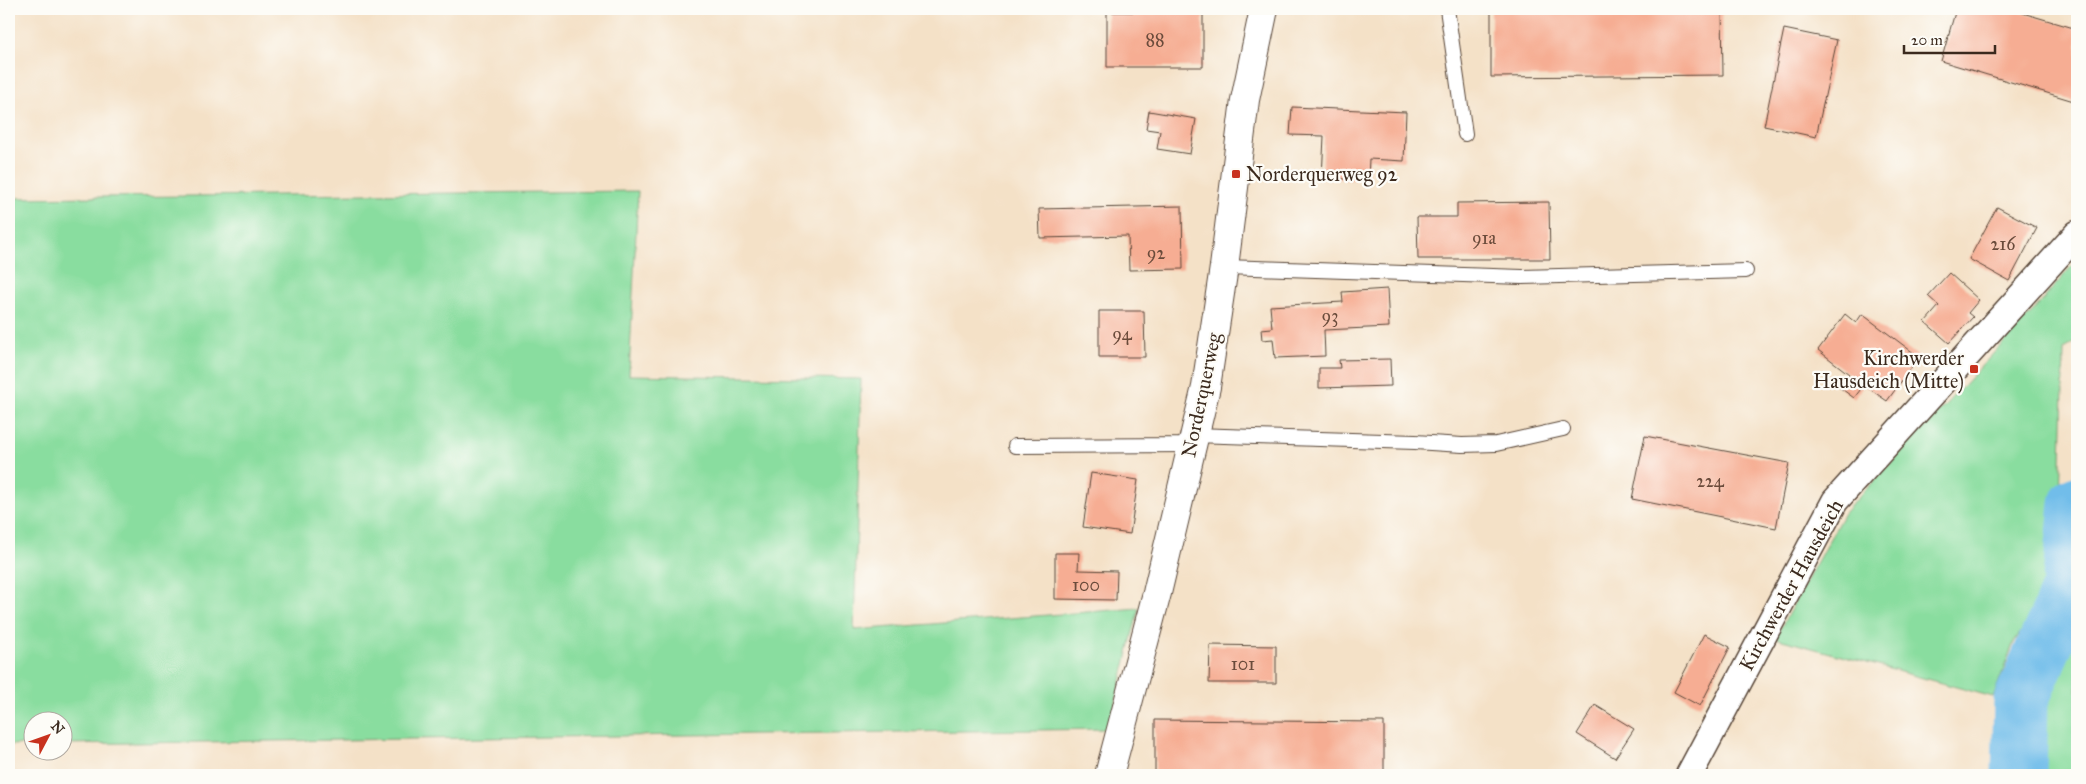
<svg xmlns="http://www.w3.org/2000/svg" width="2086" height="784" font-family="'IM FELL Great Primer',serif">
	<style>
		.green { fill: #89dd9f; stroke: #62845e }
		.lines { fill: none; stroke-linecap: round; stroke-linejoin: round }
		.river { stroke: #71bdea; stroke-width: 55 }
		.building { fill: #f6ad93 }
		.service-casing { stroke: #574537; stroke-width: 16 }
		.minor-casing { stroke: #574537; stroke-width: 29 }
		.tertiary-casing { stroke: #574537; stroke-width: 30 }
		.service { stroke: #fff; stroke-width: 14 }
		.minor { stroke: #fff; stroke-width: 26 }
		.tertiary { stroke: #fff; stroke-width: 28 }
		.poi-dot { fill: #c8321e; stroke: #fdfcf7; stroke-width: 2 }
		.labels { text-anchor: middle; stroke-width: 4.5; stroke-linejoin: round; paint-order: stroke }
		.number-label { font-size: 18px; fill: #6a4b3b }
		.poi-label { font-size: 20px; fill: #3b2a1e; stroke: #fdfcf7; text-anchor: start }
		.street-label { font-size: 20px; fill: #3b2a1e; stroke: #fdfcf7 }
	</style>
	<rect width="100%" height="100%" fill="#fdfcf7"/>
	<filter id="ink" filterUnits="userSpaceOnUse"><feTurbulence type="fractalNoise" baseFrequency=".02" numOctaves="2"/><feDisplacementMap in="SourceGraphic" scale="10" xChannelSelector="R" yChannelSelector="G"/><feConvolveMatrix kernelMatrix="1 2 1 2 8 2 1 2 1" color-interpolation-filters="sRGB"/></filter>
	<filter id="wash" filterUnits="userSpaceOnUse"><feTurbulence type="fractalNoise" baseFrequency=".0096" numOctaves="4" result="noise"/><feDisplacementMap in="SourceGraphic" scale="20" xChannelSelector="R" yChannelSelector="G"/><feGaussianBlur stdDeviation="1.12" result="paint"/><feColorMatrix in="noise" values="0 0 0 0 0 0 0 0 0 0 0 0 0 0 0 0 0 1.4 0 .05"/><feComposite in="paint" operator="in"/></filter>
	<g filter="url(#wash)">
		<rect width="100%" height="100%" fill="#f4e1c7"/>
		<path class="green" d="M638,191L629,375L861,379L854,630L1139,608L1109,729L63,744L62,722H32V744L9,745V198Z
			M2077,260V339L2064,350L2058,578L2014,642L1993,697L1775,638L1844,513L2034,310Z
			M2077,616V775H2040V685Z"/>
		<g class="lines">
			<path class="river" d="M2019,775L2021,700L2069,589L2077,503"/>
		</g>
		<g id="blocks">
			<path class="building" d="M1491,9H1722L1723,75L1491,77Z
				M1956,9H2009L2077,29V102L1941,61Z
				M1107,12H1203V67H1107Z
				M1784,29L1837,40L1816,137L1764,126Z
				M1292,107L1406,112L1404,161L1369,159L1368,180L1322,178L1324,136L1290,135Z
				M1149,111L1196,119L1190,154L1157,149L1160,131L1146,129Z
				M1549,202L1550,259H1418L1417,217H1457V203Z
				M1182,206L1183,269L1129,270L1128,236L1040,238L1039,209Z
				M1997,207L2037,228L2009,281L1969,259Z
				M1949,273L1979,300L1968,313L1973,317L1949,343L1925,322L1939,306L1928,296Z
				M1387,289L1389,327L1324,330L1325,356L1275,358L1273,339L1262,340L1261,329L1272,328L1270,306L1343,302L1342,292Z
				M1099,311H1144L1145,357H1099Z
				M1845,314L1856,323L1862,314L1919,357L1887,401L1864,385L1854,398L1839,387L1849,374L1818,350Z
				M1390,359L1391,386L1319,388V368H1340L1339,360Z
				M1645,436L1789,463L1776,528L1632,499Z
				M1091,473L1138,480L1130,534L1083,527Z
				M1055,553H1079L1078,570L1117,571L1116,600L1055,599Z
				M1704,634L1730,647L1700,706L1674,692Z
				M1210,645L1276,646V683H1209Z
				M1595,705L1634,729L1615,758L1577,734Z
				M1155,720L1384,722V775H1155Z"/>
		</g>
	</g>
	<g filter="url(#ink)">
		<use href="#blocks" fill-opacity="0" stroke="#574537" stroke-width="1"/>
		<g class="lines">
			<defs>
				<path id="service" d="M1447,9L1465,134
					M1224,267L1522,277L1746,271
					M1194,435L1415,442L1462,445L1496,444L1563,429
					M1015,446L1191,445"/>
				<path id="minor" d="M1689,775L1835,501L2077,234"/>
				<path id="tertiary" d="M1109,775L1157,593L1206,387L1224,267L1245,100L1264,9"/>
			</defs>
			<use href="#service" class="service-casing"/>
			<use href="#minor" class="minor-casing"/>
			<use href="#tertiary" class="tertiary-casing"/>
			<use href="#service" class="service"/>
			<use href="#minor" class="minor"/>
			<use href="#tertiary" class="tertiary"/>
		</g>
	</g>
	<g class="poi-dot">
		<rect x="1231" y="169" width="10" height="10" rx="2.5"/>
		<rect x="1969" y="364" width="10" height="10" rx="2.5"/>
	</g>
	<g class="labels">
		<g class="number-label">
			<text x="1155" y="46">88</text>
			<text x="1484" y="244">91a</text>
			<text x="2003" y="250">216</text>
			<text x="1156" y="259">92</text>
			<text x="1330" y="322">93</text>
			<text x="1122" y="340">94</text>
			<text x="1710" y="487">224</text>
			<text x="1086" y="591">100</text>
			<text x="1243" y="670">101</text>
		</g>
		<g class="poi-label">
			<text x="1246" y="181">Norderquerweg 92</text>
			<text x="1964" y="365" text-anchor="end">Kirchwerder<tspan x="1964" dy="23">Hausdeich (Mitte)</tspan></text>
		</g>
		<g class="street-label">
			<text transform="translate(1201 395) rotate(-78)" y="7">Norderquerweg</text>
			<text transform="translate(1791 585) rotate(-61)" y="7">Kirchwerder Hausdeich</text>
		</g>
	</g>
	<rect width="2086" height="784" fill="none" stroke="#fdfcf7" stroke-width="30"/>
	<g transform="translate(48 736) rotate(49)"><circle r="24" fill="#fdfcf7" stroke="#afa8a0"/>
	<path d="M0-4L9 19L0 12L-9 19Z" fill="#c8321e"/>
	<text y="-8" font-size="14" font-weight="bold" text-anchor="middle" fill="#3b2a1e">N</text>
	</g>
	<path d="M1904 45v8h91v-8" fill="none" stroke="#3b2a1e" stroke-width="2.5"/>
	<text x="1911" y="45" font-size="15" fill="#3b2a1e" stroke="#fdfcf7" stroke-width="4" paint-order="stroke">20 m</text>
</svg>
